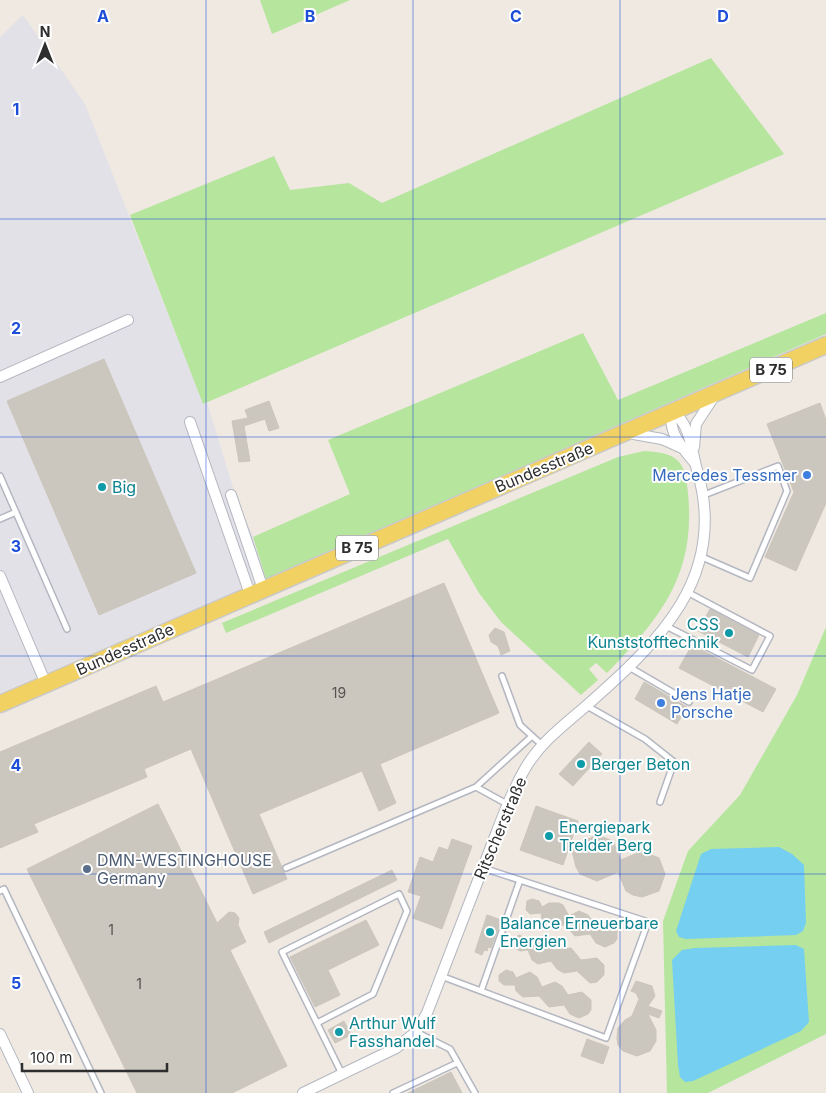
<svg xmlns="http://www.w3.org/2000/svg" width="826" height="1093" font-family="Inter,sans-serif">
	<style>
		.industrial { fill: #e3e1e8 }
		.green { fill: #b6e59e }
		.water { fill: #75cff0 }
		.building { fill: #cbc7bf; stroke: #cbc5ba }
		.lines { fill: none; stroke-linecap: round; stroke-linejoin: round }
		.service-casing { stroke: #b4b7c1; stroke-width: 8 }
		.minor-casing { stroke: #b4b7c1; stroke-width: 12 }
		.primary-casing { stroke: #c9c9c9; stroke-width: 19 }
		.service { stroke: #fff; stroke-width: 5 }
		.minor { stroke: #fff; stroke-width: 10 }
		.primary { stroke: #f2d163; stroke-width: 16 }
		.grid { fill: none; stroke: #1d4ed8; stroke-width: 1; stroke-opacity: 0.55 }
		.shop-dot { fill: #3f7fe0; stroke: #fff; stroke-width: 2 }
		.culture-dot { fill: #0f9aa8; stroke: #fff; stroke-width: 2 }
		.service-dot { fill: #5c6f8a; stroke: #fff; stroke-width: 2 }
		.labels { text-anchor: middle; stroke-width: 4; stroke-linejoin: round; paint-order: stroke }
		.number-label { font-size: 14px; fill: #555452 }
		.shield { fill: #fff; stroke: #6d6d6d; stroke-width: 1 }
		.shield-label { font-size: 15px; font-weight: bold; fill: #2e2e2e }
		.street-label { font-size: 16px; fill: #2e2e2e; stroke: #fff }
		.shop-label { font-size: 16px; fill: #366cbe; stroke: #fff; text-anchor: end }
		.culture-label { font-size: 16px; fill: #0d838f; stroke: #fff; text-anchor: start }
		.service-label { font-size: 16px; fill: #4e5e75; stroke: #fff; text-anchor: start }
		.grid-label { font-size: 16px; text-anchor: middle; font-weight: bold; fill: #1d4ed8; stroke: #fff; stroke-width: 4; stroke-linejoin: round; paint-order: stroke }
	</style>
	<rect width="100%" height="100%" fill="#efe9e1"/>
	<path class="industrial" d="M23,15L85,104L203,403L207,402L235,494L253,537L266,579L0,693V37Z"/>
	<path class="green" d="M260,0H350L272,34Z
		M711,58L784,154L203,404L130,215L274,156L290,190L349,183L382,203Z
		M826,313V334L266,579L253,537L350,494L328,440L583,333L618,400Z
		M644,451C678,453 685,460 688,493C696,575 661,617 607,673L596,663L589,669L598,680L581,695L501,622L479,593L448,539L226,633L222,623L618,457Z
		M826,627V1034L708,1093H667L663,921L688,851L740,795L797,695Z"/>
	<path class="water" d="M779,847L792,854L804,865L806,923L803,931L796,935L686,939L679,937L676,931L701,854L711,849Z
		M796,945L804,949L809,1022L801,1031L693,1081L685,1082L680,1077L678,1065L672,960L682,950L695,948Z"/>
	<path class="building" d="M104,359L196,573L99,615L7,401Z
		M269,401L279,428L269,431L265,419L244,426L250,461L239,462L232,421L248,418L245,410Z
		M820,403L826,420V503L796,571L765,557L794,492L767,424Z
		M444,583L499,713L380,764L396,803L379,811L362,771L259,814L287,879L253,894L191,749L144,769L147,777L34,824L38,832L0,848V752L156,686L163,702Z
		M710,609L759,635L748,657L698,631Z
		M495,628L504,632L510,651L501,655L498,646L491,642L489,635Z
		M692,645L776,689L763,712L679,668Z
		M644,682L687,707L677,724L635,699Z
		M589,742L602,754L573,786L559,774Z
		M158,804L217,923L229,912L235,913L239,918L238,925L246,942L230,950L287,1066L232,1093H137L27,869Z
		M536,806L578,821L563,865L520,850Z
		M597,835L613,841L621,860L642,851L659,858L665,874L659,891L642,897L633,895L626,891L618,872L597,881L580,874L576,867L571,847Z
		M452,839L472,846L442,929L413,918L421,896L408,892L420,857L433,862L439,847L448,850Z
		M392,870L397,880L269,943L264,932Z
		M532,899L539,901L542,907L549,903H559L563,905L569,916L579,911L588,915L594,923L610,922L617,929V939L614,943L605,947L596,943L590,934L575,936L565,925L549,926L542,919L541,913L530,914L526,910L527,901Z
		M487,915L501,920L491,948L488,947L487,951L484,950L482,955L475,952Z
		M366,920L379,945L328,970L340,995L315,1007L290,957Z
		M519,935L526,938L529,943L536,939H545L550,942L554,950L571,948L581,960L597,958L604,965V975L597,982L590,983L577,971L564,973L557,969L551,961L538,964L532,960L528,950L520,951L512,946V940Z
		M506,970L513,972L516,978L530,972L537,977L542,987L555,982L562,986L568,995L582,992L591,1000V1010L588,1014L579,1018L570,1014L564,1005L549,1007L539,996L523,997L516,991L515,985H504L499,981V975Z
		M636,981L652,986L655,996L648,1006L662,1011L659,1018L648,1014L656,1030V1041L650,1051L637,1056L623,1051L618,1045L617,1038L618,1028L625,1020L632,1016L639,999L636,993L631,991Z
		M344,1021L351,1035L335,1043L328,1030Z
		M587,1039L609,1047L603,1064L581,1056Z
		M451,1072L462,1093H408Z"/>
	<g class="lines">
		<defs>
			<path id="service" d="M0,476L67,629
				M0,519L16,512
				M702,557L750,578L787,491L778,466L704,495
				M666,626L752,670L770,636L687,592
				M629,667L689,702
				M502,676L520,725L542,745
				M587,706L645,739L674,762L660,802
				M476,787L507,804
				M286,868L476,787L531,737
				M0,891L4,889L101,1093
				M441,976L606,1038L648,922L483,868
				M481,991L520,880
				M317,1023L373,994L407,911L399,894L282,952L342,1074
				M416,1032L450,1049L475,1093
				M393,1093L457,1063"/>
			<path id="minor" d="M0,377L128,320
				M190,422L250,594
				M628,433L662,439L682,448
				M694,447L696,424L715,395
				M231,495L263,589
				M0,576L46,684
				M0,1034L28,1093
				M303,1093L396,1048L416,1032L427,1013C447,961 467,909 487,857C499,827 509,796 526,767C541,742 564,725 586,706C659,642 729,576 697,470C692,452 690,423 673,412C666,431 684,450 695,463"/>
			<path id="primary" d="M0,704L826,345"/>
		</defs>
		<use href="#service" class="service-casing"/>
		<use href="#minor" class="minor-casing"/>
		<use href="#primary" class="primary-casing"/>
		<use href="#service" class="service"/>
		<use href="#minor" class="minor"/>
		<use href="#primary" class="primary"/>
	</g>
	<path class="grid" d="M206,0V1093M413,0V1093M620,0V1093M0,219H826M0,437H826M0,656H826M0,874H826"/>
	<g class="shop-dot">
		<circle cx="807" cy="475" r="5"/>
		<circle cx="661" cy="703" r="5"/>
	</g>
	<g class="culture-dot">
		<circle cx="102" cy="487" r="5"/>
		<circle cx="729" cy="633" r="5"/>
		<circle cx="581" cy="764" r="5"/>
		<circle cx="549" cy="836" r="5"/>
		<circle cx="490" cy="932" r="5"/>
		<circle cx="339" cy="1032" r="5"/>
	</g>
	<circle class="service-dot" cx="87" cy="869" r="5"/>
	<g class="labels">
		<g class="number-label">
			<text x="339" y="698">19</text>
			<text x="111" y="935">1</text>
			<text x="139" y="989">1</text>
		</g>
		<g class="shield">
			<rect x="750" y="357.5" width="42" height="25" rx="4"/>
			<rect x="336" y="535.5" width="42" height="25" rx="4"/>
		</g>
		<g class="shield-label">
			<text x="771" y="375">B 75</text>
			<text x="357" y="553">B 75</text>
		</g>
		<g class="street-label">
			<text transform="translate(544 467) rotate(-23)" y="6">Bundesstraße</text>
			<text transform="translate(125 649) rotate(-24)" y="6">Bundesstraße</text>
			<text transform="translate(500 828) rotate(-67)" y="6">Ritscherstraße</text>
		</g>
		<g class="shop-label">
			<text x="797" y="481">Mercedes Tessmer</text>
			<text x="671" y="700" text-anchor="start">Jens Hatje<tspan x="671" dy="18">Porsche</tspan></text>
		</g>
		<g class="culture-label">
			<text x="112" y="493">Big</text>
			<text x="719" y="630" text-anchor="end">CSS<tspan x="719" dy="18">Kunststofftechnik</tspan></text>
			<text x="591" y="770">Berger Beton</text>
			<text x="559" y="833">Energiepark<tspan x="559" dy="18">Trelder Berg</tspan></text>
			<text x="500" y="929">Balance Erneuerbare<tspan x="500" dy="18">Energien</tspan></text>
			<text x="349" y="1029">Arthur Wulf<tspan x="349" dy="18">Fasshandel</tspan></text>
		</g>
		<g class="service-label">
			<text x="97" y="866">DMN-WESTINGHOUSE<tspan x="97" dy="18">Germany</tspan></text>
		</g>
	</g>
	<g class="grid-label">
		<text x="103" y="22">A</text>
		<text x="310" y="22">B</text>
		<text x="516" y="22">C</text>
		<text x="723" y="22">D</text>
		<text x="16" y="115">1</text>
		<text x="16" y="334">2</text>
		<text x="16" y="552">3</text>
		<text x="16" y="771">4</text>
		<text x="16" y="989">5</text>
	</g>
	<g transform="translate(45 45)" stroke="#ffffff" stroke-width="4" paint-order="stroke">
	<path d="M0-4L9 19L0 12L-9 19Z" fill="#2e2e2e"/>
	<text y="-8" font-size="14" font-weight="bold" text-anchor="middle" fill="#2e2e2e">N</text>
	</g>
	<path d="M22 1063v8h145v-8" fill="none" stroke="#2e2e2e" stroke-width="2.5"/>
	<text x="30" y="1063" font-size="15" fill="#2e2e2e" stroke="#ffffff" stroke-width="4" paint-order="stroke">100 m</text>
</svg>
